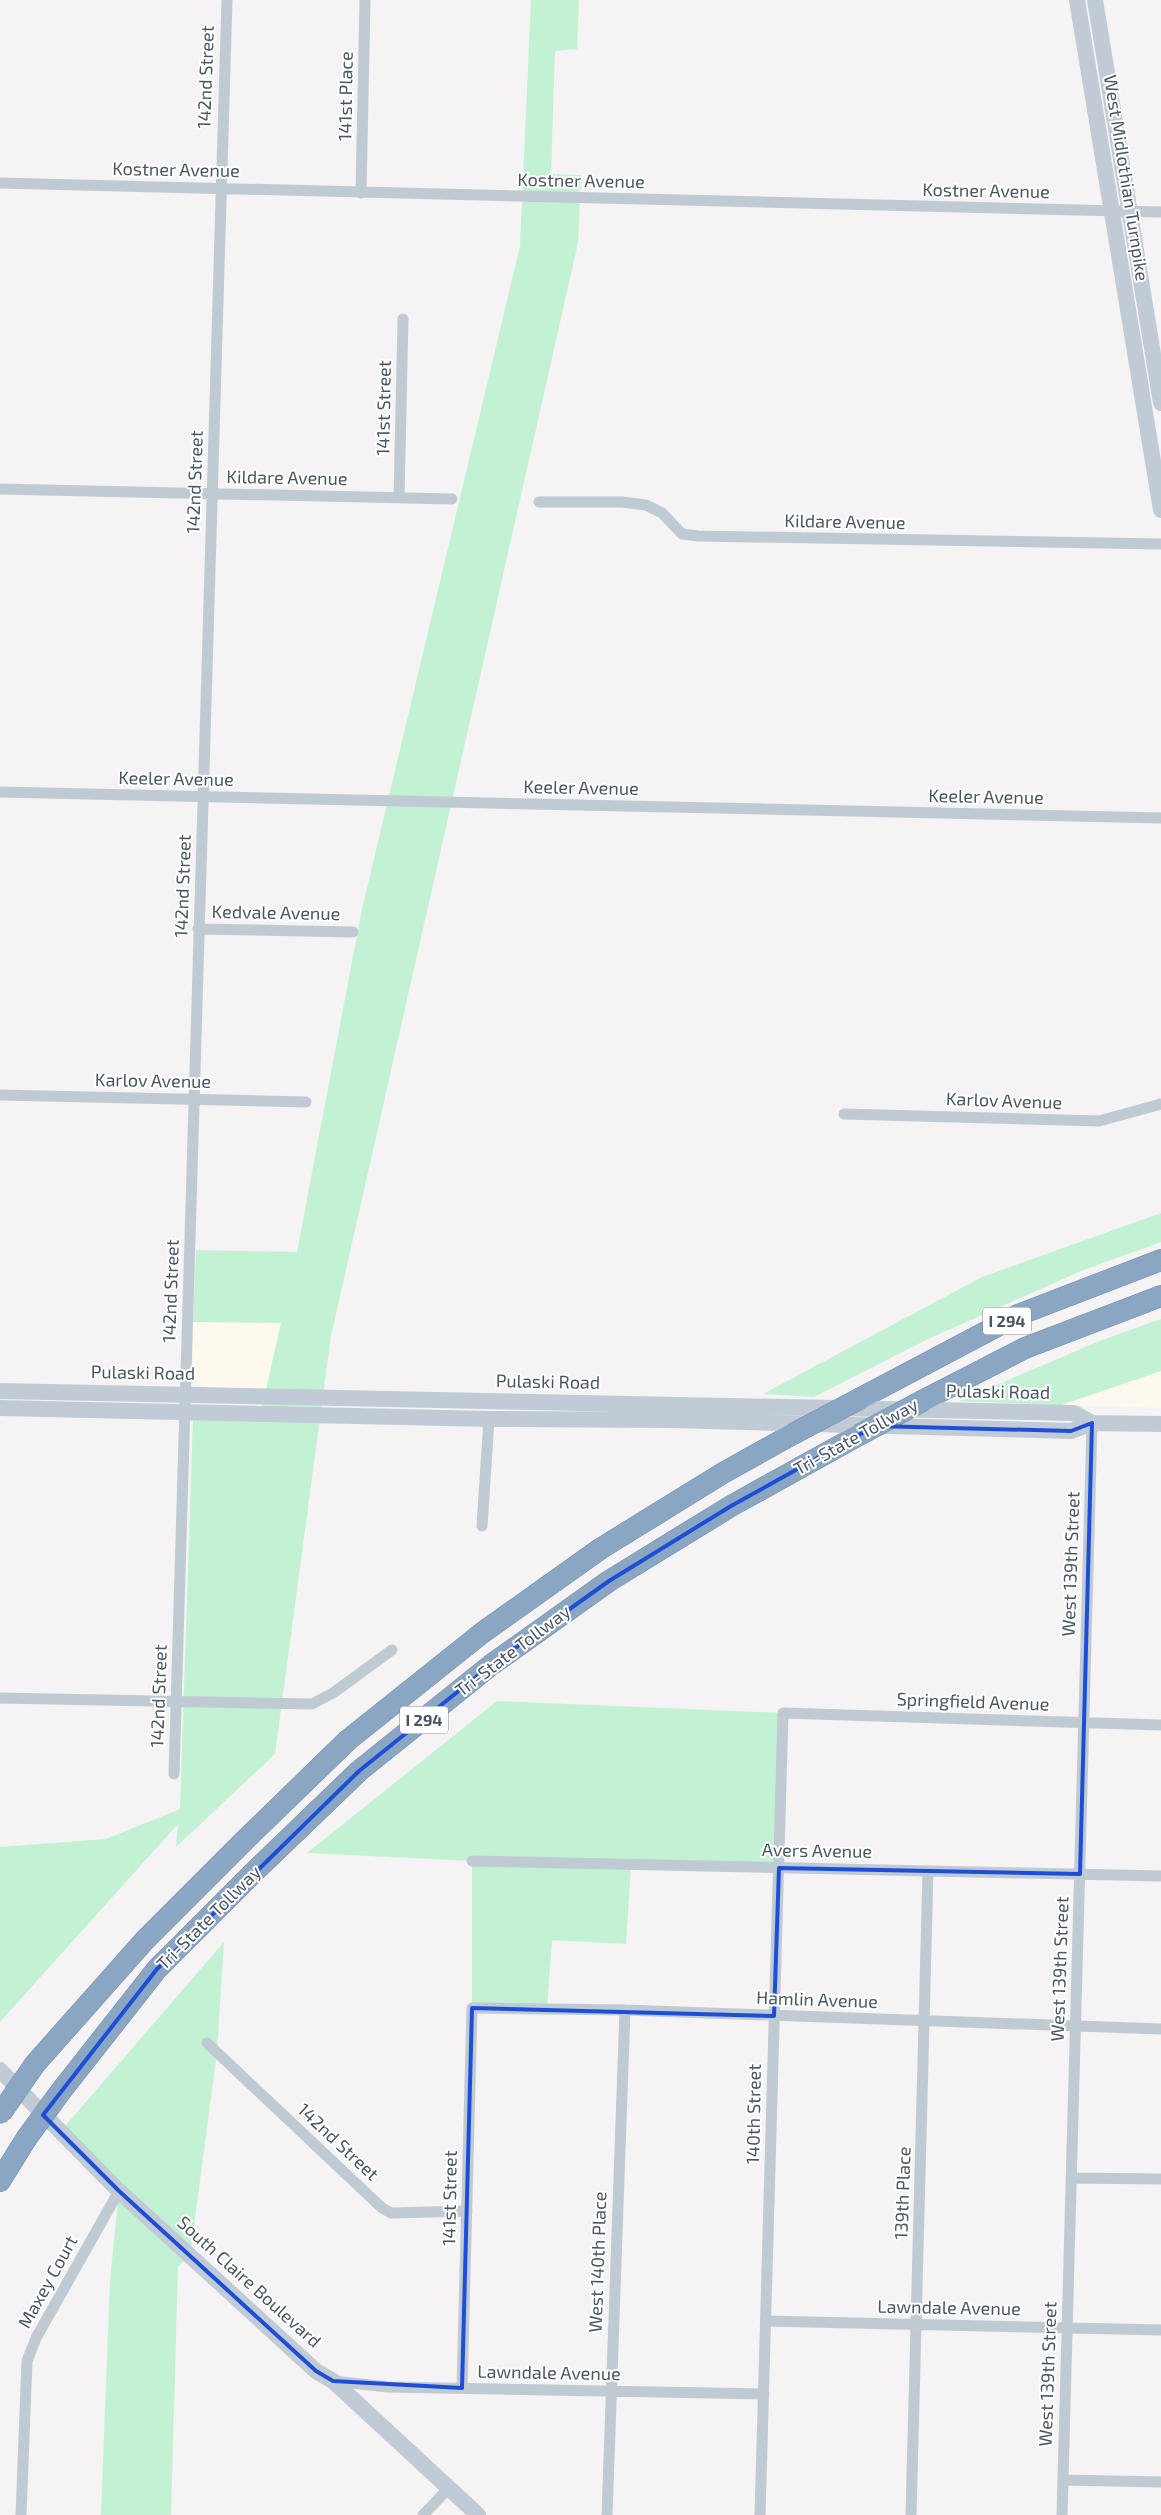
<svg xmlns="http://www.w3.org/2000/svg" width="1161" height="2515" font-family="'Exo 2',sans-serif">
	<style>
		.commercial { fill: #fdf9ee }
		.green { fill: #c2f2d3 }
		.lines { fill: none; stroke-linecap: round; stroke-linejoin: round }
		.highway-casing { stroke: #7591ae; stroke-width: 22 }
		.street { stroke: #c0cad2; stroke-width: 11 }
		.secondary { stroke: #c0cbd6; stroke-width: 16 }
		.highway { stroke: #8aa6c2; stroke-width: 21 }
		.highway-bridge-casing { stroke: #7591ae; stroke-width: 22; stroke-linecap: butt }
		.highway-bridge { stroke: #8aa6c2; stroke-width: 21 }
		.marked { fill: none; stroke: #1d4ed8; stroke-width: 4; stroke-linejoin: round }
		.labels { text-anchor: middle; stroke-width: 4; stroke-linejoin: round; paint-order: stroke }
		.shield { fill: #fff; stroke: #808990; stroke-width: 1 }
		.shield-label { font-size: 16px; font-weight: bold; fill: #495661 }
		.street-label { font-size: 18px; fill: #495661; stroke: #fff }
	</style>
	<rect width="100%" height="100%" fill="#f5f3f3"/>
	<path class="commercial" d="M193,1322H281L266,1389L201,1387L192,1373Z
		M1161,1371V1408L1061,1405Z"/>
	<path class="green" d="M531,0H579L577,49L555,51L551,174L581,175L578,243L331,1336L275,1754L176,1847L178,1824L0,2022V1847L106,1839L180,1809L193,1420L259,1421L281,1323L193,1322L196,1250L297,1252L362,909L520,246Z
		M1161,1213V1242L1081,1271L928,1339L814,1397L763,1394L982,1277Z
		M1161,1319V1371L1061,1405L959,1401L1102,1340Z
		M497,1701L783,1713L779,1868L631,1865L626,1944L552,1940L547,2009L472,2008V1861L307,1853Z
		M224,1942L217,2052L190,2256L178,2266L171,2515H101L110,2280L119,2191L60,2132Z"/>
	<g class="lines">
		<defs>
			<path id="highway" d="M861,1398L1018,1315L1161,1260
				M924,1400L1025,1348L1161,1296
				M35,2064L145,1940L245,1840L348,1740L482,1633L600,1549L723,1473L793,1434
				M61,2091L157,1969L256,1870L359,1771L491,1665L609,1581L731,1506L859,1435
				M0,2181L26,2139"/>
		</defs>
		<use href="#highway" class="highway-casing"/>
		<path class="street" d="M0,183L1161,212
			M361,193L365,0
			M0,489L452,499
			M399,498L403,319
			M539,502H622L646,505L662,513L682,534L698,536L1161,544
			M0,792L1161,818
			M198,929L353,932
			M0,1095L306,1102
			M844,1114L1099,1121L1161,1104
			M482,1526L489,1419
			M0,1698L312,1704L333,1693L392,1650
			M174,1774L227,0
			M472,1861L1161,1876
			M207,2043L382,2208L391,2213L467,2211
			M1071,2178L1161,2179
			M766,2321L1161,2330
			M334,2381L387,2387L764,2394
			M462,2388L472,2008L625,2010L1161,2029
			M1063,2480L1161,2482
			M21,2515L27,2361L36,2338L119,2191
			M423,2515L448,2489
			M607,2515L625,2010
			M760,2515L783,1713L1161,1725
			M911,2515L928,1871
			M1062,2515L1092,1423"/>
		<path class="secondary" d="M1077,0L1161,510
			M1095,0L1161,403
			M0,1391L1074,1413L1092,1423
			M0,1408L489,1419L670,1420L1071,1431L1092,1423L1161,1424
			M0,2070L119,2191L316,2371L333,2381L478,2515"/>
		<use href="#highway" class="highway"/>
		<defs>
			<path id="highway-bridge" d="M793,1434L861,1398
				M859,1435L924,1400
				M1,2113L35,2064
				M26,2139L61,2091"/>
		</defs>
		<use href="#highway-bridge" class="highway-bridge-casing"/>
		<use href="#highway-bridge" class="highway-bridge"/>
	</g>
	<path class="marked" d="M1092,1423L1080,1874L779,1868L774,2016L472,2008L462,2388L333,2381L316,2371L119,2191L43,2115L157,1969L359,1771L491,1665L609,1581L731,1506L875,1426L1071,1431Z"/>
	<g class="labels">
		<g class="shield">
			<rect x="983" y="1307.5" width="48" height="27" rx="4"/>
			<rect x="400" y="1706.5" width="48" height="27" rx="4"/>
		</g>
		<g class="shield-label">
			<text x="1007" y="1327">I 294</text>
			<text x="424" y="1726">I 294</text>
		</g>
		<g class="street-label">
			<text transform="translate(206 77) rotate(-88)" y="6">142nd Street</text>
			<text transform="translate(346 96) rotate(-89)" y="6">141st Place</text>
			<text transform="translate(176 170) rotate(1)" y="6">Kostner Avenue</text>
			<text transform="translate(1126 178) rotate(81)" y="6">West Midlothian Turnpike</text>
			<text transform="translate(581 181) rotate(1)" y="6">Kostner Avenue</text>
			<text transform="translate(986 191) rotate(1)" y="6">Kostner Avenue</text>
			<text transform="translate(384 408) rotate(-89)" y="6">141st Street</text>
			<text transform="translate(287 478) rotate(1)" y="6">Kildare Avenue</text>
			<text transform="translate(195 482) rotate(-88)" y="6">142nd Street</text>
			<text transform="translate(845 522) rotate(1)" y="6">Kildare Avenue</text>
			<text transform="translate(176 779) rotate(1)" y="6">Keeler Avenue</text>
			<text transform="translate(581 788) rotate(1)" y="6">Keeler Avenue</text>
			<text transform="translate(986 797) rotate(1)" y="6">Keeler Avenue</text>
			<text transform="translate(183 886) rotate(-88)" y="6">142nd Street</text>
			<text transform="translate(276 913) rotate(1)" y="6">Kedvale Avenue</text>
			<text transform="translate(153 1081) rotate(1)" y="6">Karlov Avenue</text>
			<text transform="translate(1004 1101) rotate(2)" y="6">Karlov Avenue</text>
			<text transform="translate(171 1291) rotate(-88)" y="6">142nd Street</text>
			<text transform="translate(143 1373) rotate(1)" y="6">Pulaski Road</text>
			<text transform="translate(548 1382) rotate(1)" y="6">Pulaski Road</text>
			<text transform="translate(998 1392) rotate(1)" y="6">Pulaski Road</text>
			<text transform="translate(856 1437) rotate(-29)" y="6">Tri-State Tollway</text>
			<text transform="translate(1071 1564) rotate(-88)" y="6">West 139th Street</text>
			<text transform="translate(513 1651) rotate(-37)" y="6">Tri-State Tollway</text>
			<text transform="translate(159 1696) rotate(-88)" y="6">142nd Street</text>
			<text transform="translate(973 1702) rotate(2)" y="6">Springfield Avenue</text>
			<text transform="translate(817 1851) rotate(1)" y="6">Avers Avenue</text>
			<text transform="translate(209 1918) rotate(-45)" y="6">Tri-State Tollway</text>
			<text transform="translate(1060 1969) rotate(-88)" y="6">West 139th Street</text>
			<text transform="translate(817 2000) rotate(2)" y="6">Hamlin Avenue</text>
			<text transform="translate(754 2114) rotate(-89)" y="6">140th Street</text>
			<text transform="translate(338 2142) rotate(43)" y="6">142nd Street</text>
			<text transform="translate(903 2193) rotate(-88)" y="6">139th Place</text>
			<text transform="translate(450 2198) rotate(-89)" y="6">141st Street</text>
			<text transform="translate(598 2262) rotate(-88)" y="6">West 140th Place</text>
			<text transform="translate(48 2282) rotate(-61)" y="6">Maxey Court</text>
			<text transform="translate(249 2282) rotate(42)" y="6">South Claire Boulevard</text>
			<text transform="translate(949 2308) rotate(1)" y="6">Lawndale Avenue</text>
			<text transform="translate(549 2373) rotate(1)" y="6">Lawndale Avenue</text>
			<text transform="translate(1048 2374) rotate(-88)" y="6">West 139th Street</text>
		</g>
	</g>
</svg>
